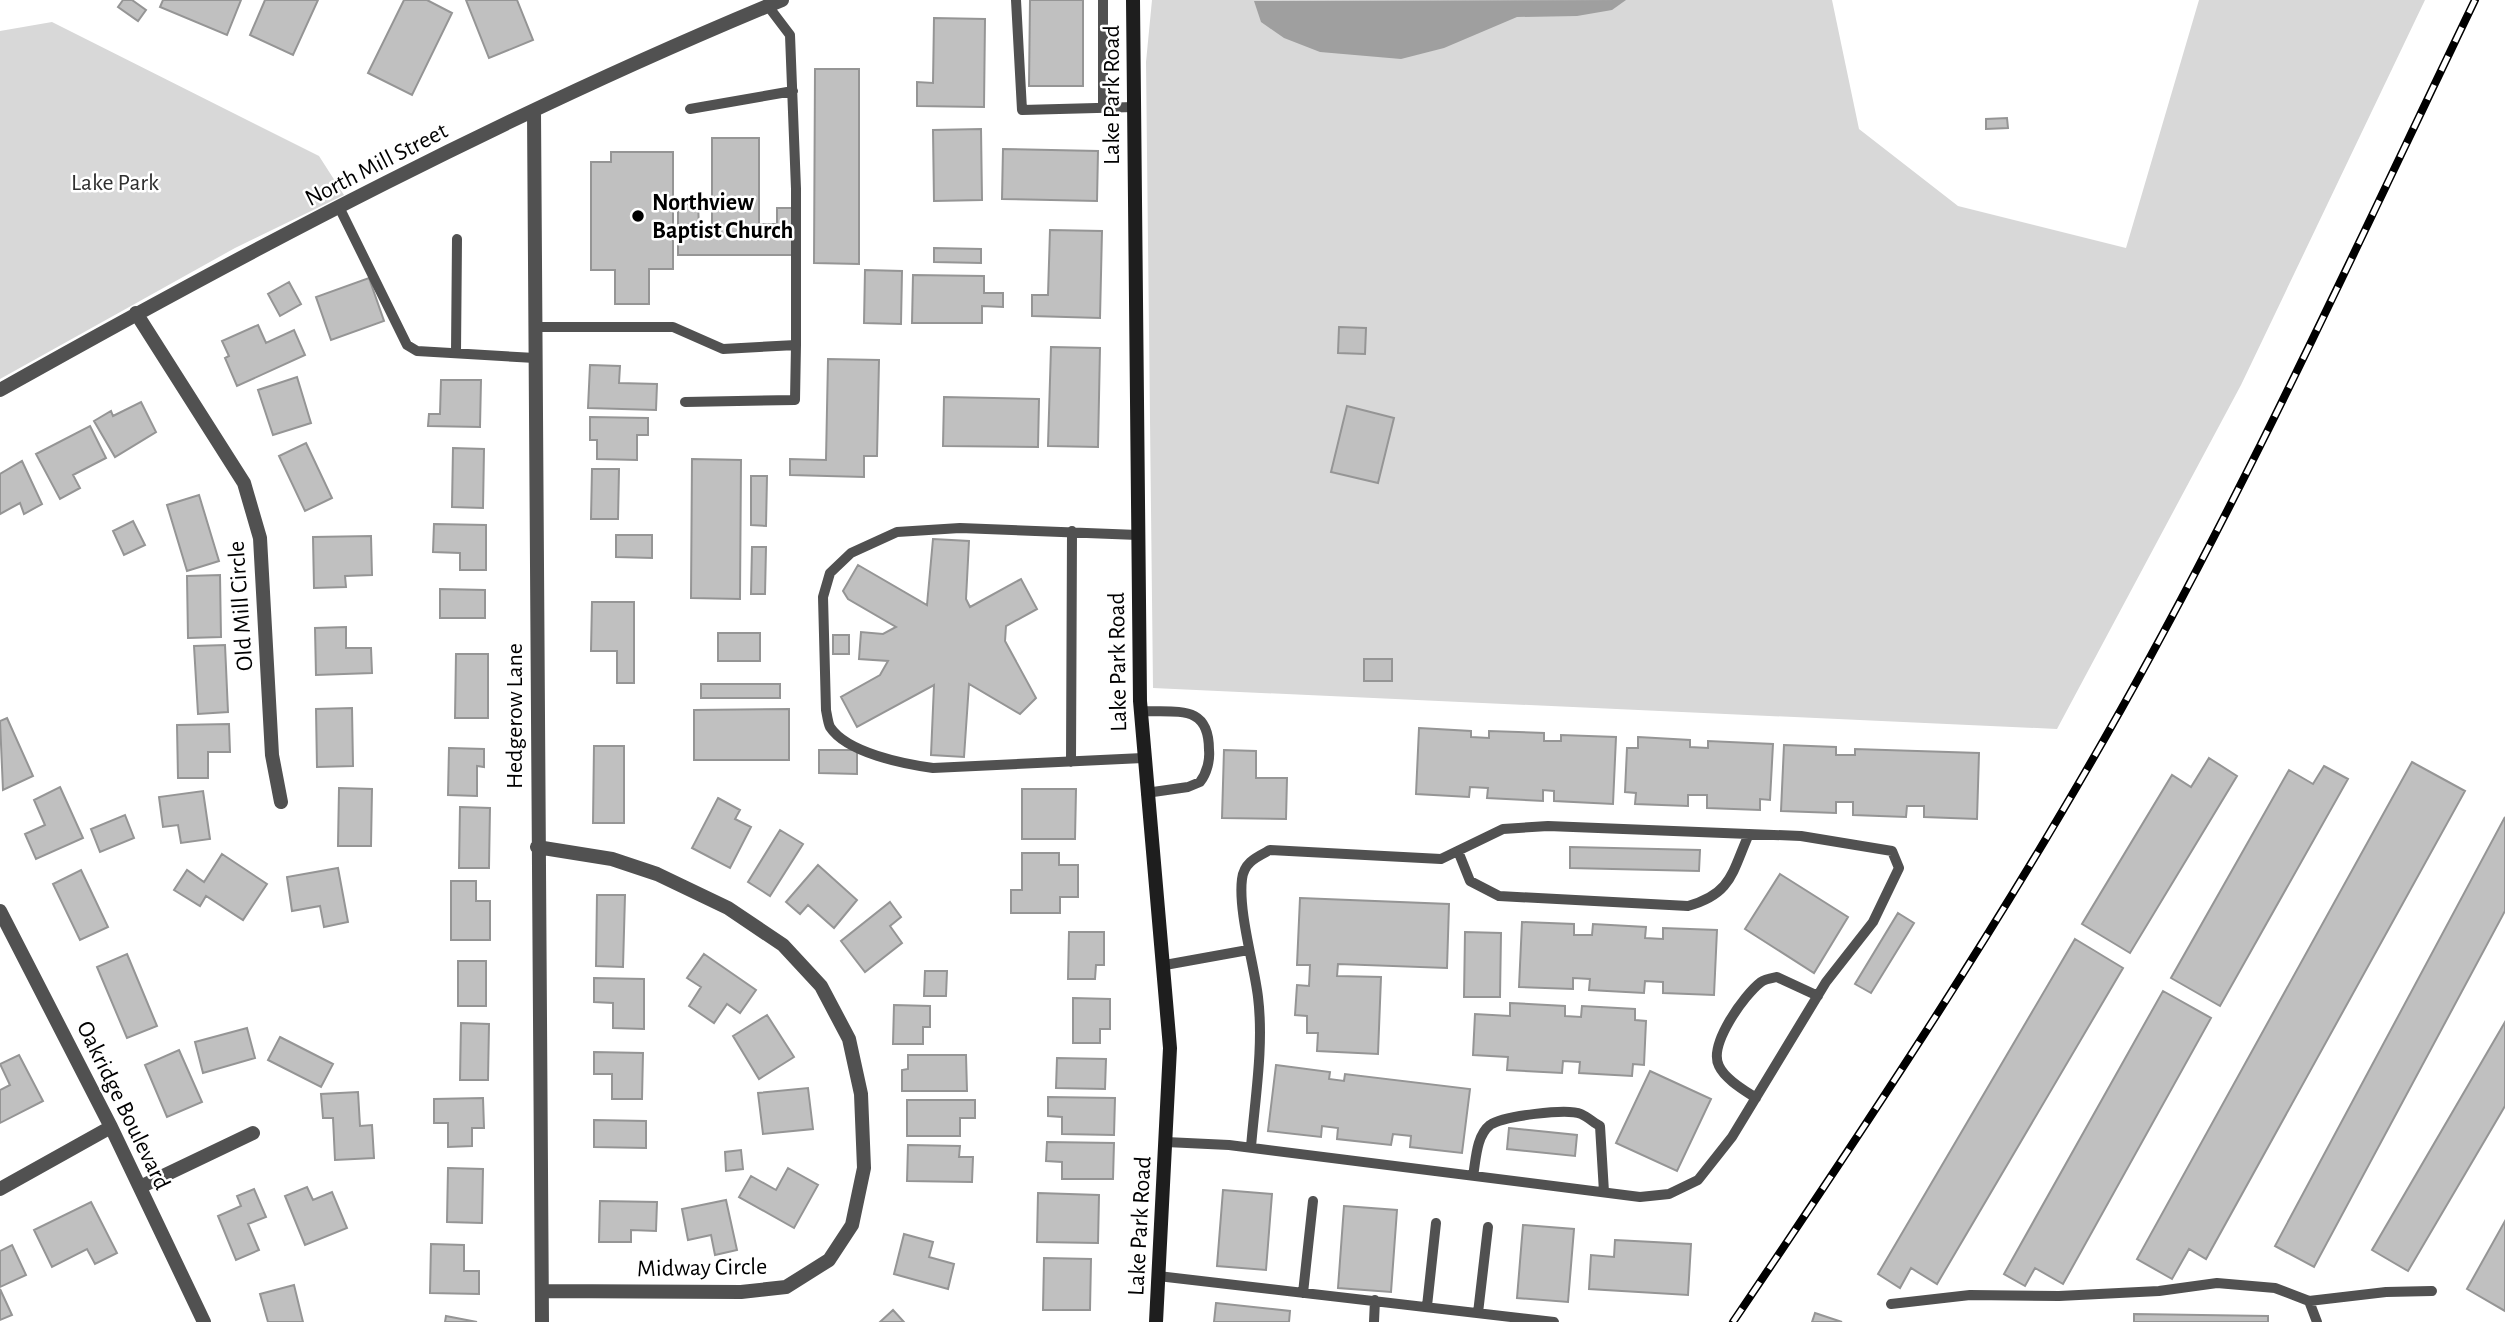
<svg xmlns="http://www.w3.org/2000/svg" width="2505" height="1322" font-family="'Alegreya Sans',sans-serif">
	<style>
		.green { fill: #d8d8d8 }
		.water { fill: #9f9f9f }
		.building { fill: #c0c0c0; stroke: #959595; stroke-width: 2 }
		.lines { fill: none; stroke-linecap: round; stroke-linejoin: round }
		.service { stroke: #515151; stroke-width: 10 }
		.minor { stroke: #515151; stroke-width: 14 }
		.secondary { stroke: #1e1e1e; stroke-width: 14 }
		.rail-casing { stroke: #000; stroke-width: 8 }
		.rail { stroke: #fff; stroke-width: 5; stroke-dasharray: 16; stroke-linecap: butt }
		.poi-dot { fill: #000; stroke: #fff; stroke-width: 2.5 }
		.labels { text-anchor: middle; stroke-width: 5; stroke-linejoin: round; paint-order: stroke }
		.street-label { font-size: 24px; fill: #000; stroke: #fff }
		.park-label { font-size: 24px; fill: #2f2f2f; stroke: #fff }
		.poi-label { font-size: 24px; font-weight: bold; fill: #000; stroke: #fff; text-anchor: start }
	</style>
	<rect width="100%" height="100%" fill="#fff"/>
	<path class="green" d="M1152,0H1832L1859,129L1958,206L2126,248L2199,0H2425L2241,385L2057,729L1153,688L1146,62Z
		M52,22L319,156L344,195L235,248L0,379V31Z"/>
	<path class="water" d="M1626,0L1612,10L1577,16L1517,17L1444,48L1401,59L1320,52L1284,38L1261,22L1254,1Z"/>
	<path class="building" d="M123,0H132L146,10L138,21L118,7Z
		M163,0H241L227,35L160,7Z
		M265,0H318L293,55L250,35Z
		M404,0H427L452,13L412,95L368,73Z
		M466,0H517L533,40L489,58Z
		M1030,0H1083V86H1029Z
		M934,18L985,19L984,107L917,106V82L933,83Z
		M815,69H859V264L814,263Z
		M2007,118L2008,128L1986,129V119Z
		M981,129L982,200L934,201L933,130Z
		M712,138H759V224H777V208H793V255H678V204H698L699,227H712Z
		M1003,149L1098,151L1097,201L1002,199Z
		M611,152H673V269H649V304H615V270H591V162H611Z
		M1050,230L1102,231L1100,318L1032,316V295H1048Z
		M934,248L981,249V263L934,262Z
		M865,270L902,271L901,324L864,323Z
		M913,275L984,276V293H1003V307L982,306V323H912Z
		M369,278L384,321L331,340L316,297Z
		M289,282L301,304L280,316L268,294Z
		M258,325L266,343L294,330L305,355L237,386L225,358L229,356L222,341Z
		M1339,327L1366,328L1365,354L1338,353Z
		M1051,347L1100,348L1098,447L1048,446Z
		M828,359L879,360L877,456H864V477L790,475V459L826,460Z
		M590,365L620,366L619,383L657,384L656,410L588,408Z
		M297,377L311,423L273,435L258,390Z
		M441,380H481L480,427L428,426L429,414H440Z
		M944,397L1039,399L1038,447L943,446Z
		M141,402L156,432L115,457L94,421L111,411L113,416Z
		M1347,406L1394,418L1378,483L1331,472Z
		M590,417L648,418V435H637V460L597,459V440H590Z
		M90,426L106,458L73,475L80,488L60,499L36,454Z
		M306,443L332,498L305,511L279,456Z
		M453,448L484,449L483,508L452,507Z
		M692,459L741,460L740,599L691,598Z
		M22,461L42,504L24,514L20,503L0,514V474Z
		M592,469H619L618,519H591Z
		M751,476H767L766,526L751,525Z
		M199,495L219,561L187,571L167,505Z
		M133,521L145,545L124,555L113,531Z
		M434,524L486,525V570H460V553L433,552Z
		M616,535H652V558L616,557Z
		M371,536L372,575L345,576L346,587L314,588L313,537Z
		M933,539L969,541L966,599L970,607L1021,579L1037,609L1006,626L1005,641L1036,698L1020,714L969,684L964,757L931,755L934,685L857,727L841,697L880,675L888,661L859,659L861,632L883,634L896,627L848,599L843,591L858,565L927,605Z
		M752,547H766L765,594H751Z
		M220,575L221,637L188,638L187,576Z
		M440,589L485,590V618H440Z
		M592,602H634V683H617V651H591Z
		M346,627V648H371L372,673L316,675L315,628Z
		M718,633H760V661H718Z
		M833,635H849V654H833Z
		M225,645L228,712L198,714L194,646Z
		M456,654H488V718H455Z
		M1364,659H1392V681H1364Z
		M701,684H780V698H701Z
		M352,708L353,766L317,767L316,709Z
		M789,709V760H694V710Z
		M7,718L33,776L3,790L0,721Z
		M229,724L230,752H208V778H178L177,725Z
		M1419,728L1471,731V737L1489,738V731L1544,733V741H1561V735L1616,737L1613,804L1554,801V791L1543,790V801L1487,798L1488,788L1470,787L1469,797L1416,794Z
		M1638,737L1690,740V747L1708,748V741L1773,744L1770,800L1760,799V810L1707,808V795H1688V806L1635,804L1636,793L1625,792L1627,748H1638Z
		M1784,745L1836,747V755H1855V749L1979,753L1977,819L1924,817V806H1907L1906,817L1853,815V802H1836V813L1781,811Z
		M594,746H624V823H593Z
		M449,748L484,749V767L477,766V796L448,795Z
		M819,750H857V774L819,773Z
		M1224,750L1256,751V778H1287L1286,819L1222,818Z
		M2209,758L2237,776L2130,953L2082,924L2172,775L2191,787Z
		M2412,762L2465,791L2206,1259L2189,1249L2172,1279L2137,1259Z
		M2324,766L2348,779L2220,1006L2171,978L2289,770L2313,784Z
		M60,787L83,838L36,859L25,834L45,825L34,800Z
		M339,788L372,789L371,846H338Z
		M1022,789H1076L1075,839H1022Z
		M203,791L210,839L181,843L178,825L163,827L159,797Z
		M718,798L740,810L735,819L751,827L730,868L692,848Z
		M460,807L490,808L489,868H459Z
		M125,815L134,838L100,852L91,829Z
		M2505,817V911L2314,1267L2275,1246Z
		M780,830L803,844L770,896L748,882Z
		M1570,847L1700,850L1699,871L1570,868Z
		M1022,853H1059V865H1078V897H1060V913H1011V890H1022Z
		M222,854L267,884L243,920L206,896L200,906L174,890L187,870L204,882Z
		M818,865L857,900L834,928L808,905L800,914L786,902Z
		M338,868L348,922L324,927L320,906L292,911L287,877Z
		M81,870L108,927L80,940L53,884Z
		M1780,874L1848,917L1814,973L1745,929Z
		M451,881H476V901H490V940H451Z
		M597,895H625L623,967L596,966Z
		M1300,898L1449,904L1447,968L1338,964L1337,976L1381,977L1378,1054L1317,1051L1318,1033H1307V1016L1295,1015L1297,985L1309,986L1310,965H1297Z
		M890,902L901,917L890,926L902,943L865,972L841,941Z
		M1898,913L1914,923L1871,993L1855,984Z
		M1522,922L1574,924V935H1592L1593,924L1646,927L1645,938L1663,939V928L1717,930L1714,995L1663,993V982L1645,981L1644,993L1589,990L1590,979L1573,978V989L1519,987Z
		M1069,932H1104V965H1096L1095,979H1068Z
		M1465,932L1501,933L1500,997H1464Z
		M2075,939L2123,968L1937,1284L1911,1268L1900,1288L1878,1274Z
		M127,954L157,1026L127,1038L97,967Z
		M704,954L756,990L740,1013L727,1004L714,1023L689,1006L701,987L687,978Z
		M458,961H486V1006H458Z
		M925,971H947L946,996H924Z
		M594,978L644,979V1029L613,1028V1003L594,1002Z
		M2163,991L2211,1018L2063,1284L2035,1268L2025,1286L2004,1274Z
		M1073,998L1110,999V1029H1100V1043H1073Z
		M1510,1003L1565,1006V1016L1581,1017L1582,1006L1635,1009V1020L1646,1021L1644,1065L1633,1064L1632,1076L1579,1073L1580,1062L1563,1061L1562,1073L1507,1070L1508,1057L1473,1055L1475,1014L1510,1016Z
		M894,1005L930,1006V1027H923V1044H893Z
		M767,1015L794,1057L759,1079L733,1036Z
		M2505,1022V1106L2408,1271L2372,1250Z
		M461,1023L489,1024L488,1080H460Z
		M247,1028L255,1058L203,1073L195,1042Z
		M280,1037L333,1064L321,1087L268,1060Z
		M179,1050L202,1102L167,1117L145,1065Z
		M594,1052L643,1053L642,1099H612V1074H594Z
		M19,1055L43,1101L0,1123V1090L10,1085L0,1064Z
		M908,1055H966L967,1091H902V1070L908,1069Z
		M1057,1058L1106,1059L1105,1089L1056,1088Z
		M1276,1065L1330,1072L1329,1079L1344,1081L1345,1074L1470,1089L1462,1153L1410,1147L1411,1136L1393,1134L1391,1145L1337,1139L1338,1128L1322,1126L1321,1137L1268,1131Z
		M1650,1071L1711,1099L1677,1171L1616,1143Z
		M808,1088L813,1129L763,1134L758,1093Z
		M358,1092L360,1126L372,1125L374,1158L335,1160L333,1118H323L321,1094Z
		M1048,1097L1115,1098L1114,1135L1062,1134V1117L1048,1116Z
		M483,1098L484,1128H472V1146L448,1147V1123H434V1099Z
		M907,1100H975V1118H960V1136H907Z
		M594,1120L646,1121V1148L594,1147Z
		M1509,1128L1577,1135L1575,1156L1507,1149Z
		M1047,1142L1114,1143L1113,1179H1062V1162L1046,1161Z
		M908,1145L960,1146L959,1157H973L972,1182L907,1181Z
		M741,1150L743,1169L726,1171L725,1152Z
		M448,1168L483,1169L482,1223L447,1222Z
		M788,1168L818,1185L794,1228L739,1197L751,1176L776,1190Z
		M307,1187L313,1200L332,1192L347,1228L305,1245L285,1196Z
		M254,1189L266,1217L248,1224L259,1250L236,1260L218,1216L241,1206L237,1196Z
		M1223,1190L1272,1194L1266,1270L1217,1266Z
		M1038,1193L1099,1195L1098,1243L1037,1242Z
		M726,1200L737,1250L715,1255L711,1235L688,1240L682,1209Z
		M600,1201L657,1202L656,1231L631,1230V1242H599Z
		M91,1202L117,1253L95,1264L87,1249L52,1267L34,1230Z
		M1344,1206L1397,1210L1391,1292L1338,1288Z
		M2505,1221V1311L2467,1289Z
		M1523,1225L1574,1229L1568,1302L1517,1298Z
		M904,1234L933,1242L929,1257L954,1264L948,1289L894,1274Z
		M1615,1240L1691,1244L1688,1295L1589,1289L1591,1255L1614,1257Z
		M431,1244L464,1245V1271H479V1294L430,1293Z
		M12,1245L26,1275L0,1287V1251Z
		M1044,1258L1091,1259L1090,1310H1043Z
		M294,1285L303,1322H268L260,1294Z
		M0,1289L12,1315L0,1320Z
		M1216,1303L1290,1311L1289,1322H1214Z
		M893,1310L904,1322H880Z
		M1815,1313L1842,1322H1812Z
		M2134,1314L2268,1316V1322H2134Z
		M446,1316L477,1322H445Z"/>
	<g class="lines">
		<path class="service" d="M1016,0L1022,110L1134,107
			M1103,0V108
			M690,109L793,91
			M339,207L407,345L417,351L535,358
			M535,327H673L723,349L796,345V189L790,35L768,6
			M456,353L457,239
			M685,402L795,400L796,345
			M1138,535L960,528L897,532L851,553L830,573L823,597L826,710C827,715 828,723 830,727C847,753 904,764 933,768L1143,758
			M1140,711C1177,713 1209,703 1209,750C1210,760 1207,773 1200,782L1188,787L1146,793
			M1071,762L1072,531
			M1458,851L1470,881L1499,896L1688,906C1732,894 1732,872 1749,834
			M1165,965L1248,950
			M1756,1098C1744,1090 1725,1079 1719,1066C1708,1045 1744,995 1761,982C1765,979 1772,978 1777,977L1818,996
			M1166,1142L1229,1145L1640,1197L1669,1194L1698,1180L1732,1137L1826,982L1873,922L1899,868L1892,851L1801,836L1548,826L1503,829L1441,859L1270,850C1257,857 1244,862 1242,879C1238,911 1254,964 1258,997C1264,1046 1255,1098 1251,1147
			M1473,1176C1476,1160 1476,1136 1490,1125C1503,1116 1567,1108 1581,1114C1588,1117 1594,1123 1600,1126L1604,1192
			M1158,1276L1554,1322
			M1303,1293L1313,1201
			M2309,1301L2386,1292L2432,1291
			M1891,1304L1970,1295L2059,1296L2159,1291L2217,1283L2275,1288L2309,1301L2317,1322
			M1427,1306L1436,1223
			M1478,1313L1488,1227
			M1374,1322L1375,1300"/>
		<path class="minor" d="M534,111L542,1322
			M136,313L244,483L260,538L272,755L281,802
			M0,390C254,247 513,111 782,0
			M537,847L612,859L657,874L728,908L783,945L821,986L849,1039L861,1094L864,1168L852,1225L829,1260L786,1287L741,1292L542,1291
			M0,911L111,1127L204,1322
			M140,1187L253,1133
			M0,1189L111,1127"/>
		<path class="secondary" d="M1133,0L1140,701L1170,1048L1156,1322"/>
		<defs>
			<path id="rail" d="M1733,1322C1863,1130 1991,938 2106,736C2242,498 2356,247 2475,0"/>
		</defs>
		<use href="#rail" class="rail-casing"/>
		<use href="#rail" class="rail"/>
	</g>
	<circle class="poi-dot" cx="638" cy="216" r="7"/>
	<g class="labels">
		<g class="street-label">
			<text transform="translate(1111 95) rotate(-90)" y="8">Lake Park Road</text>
			<text transform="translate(376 164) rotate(-27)" y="8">North Mill Street</text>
			<text transform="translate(240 606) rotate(-94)" y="8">Old Mill Circle</text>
			<text transform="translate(1117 662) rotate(-91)" y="8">Lake Park Road</text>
			<text transform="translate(514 716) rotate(-90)" y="8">Hedgerow Lane</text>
			<text transform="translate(124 1105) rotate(64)" y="8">Oakridge Boulevard</text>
			<text transform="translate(1139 1226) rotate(-87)" y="8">Lake Park Road</text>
			<text transform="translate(702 1267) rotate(-1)" y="8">Midway Circle</text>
		</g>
		<g class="park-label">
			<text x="115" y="190">Lake Park</text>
		</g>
		<g class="poi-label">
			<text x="652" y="210">Northview<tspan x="652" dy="28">Baptist Church</tspan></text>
		</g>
	</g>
</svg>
